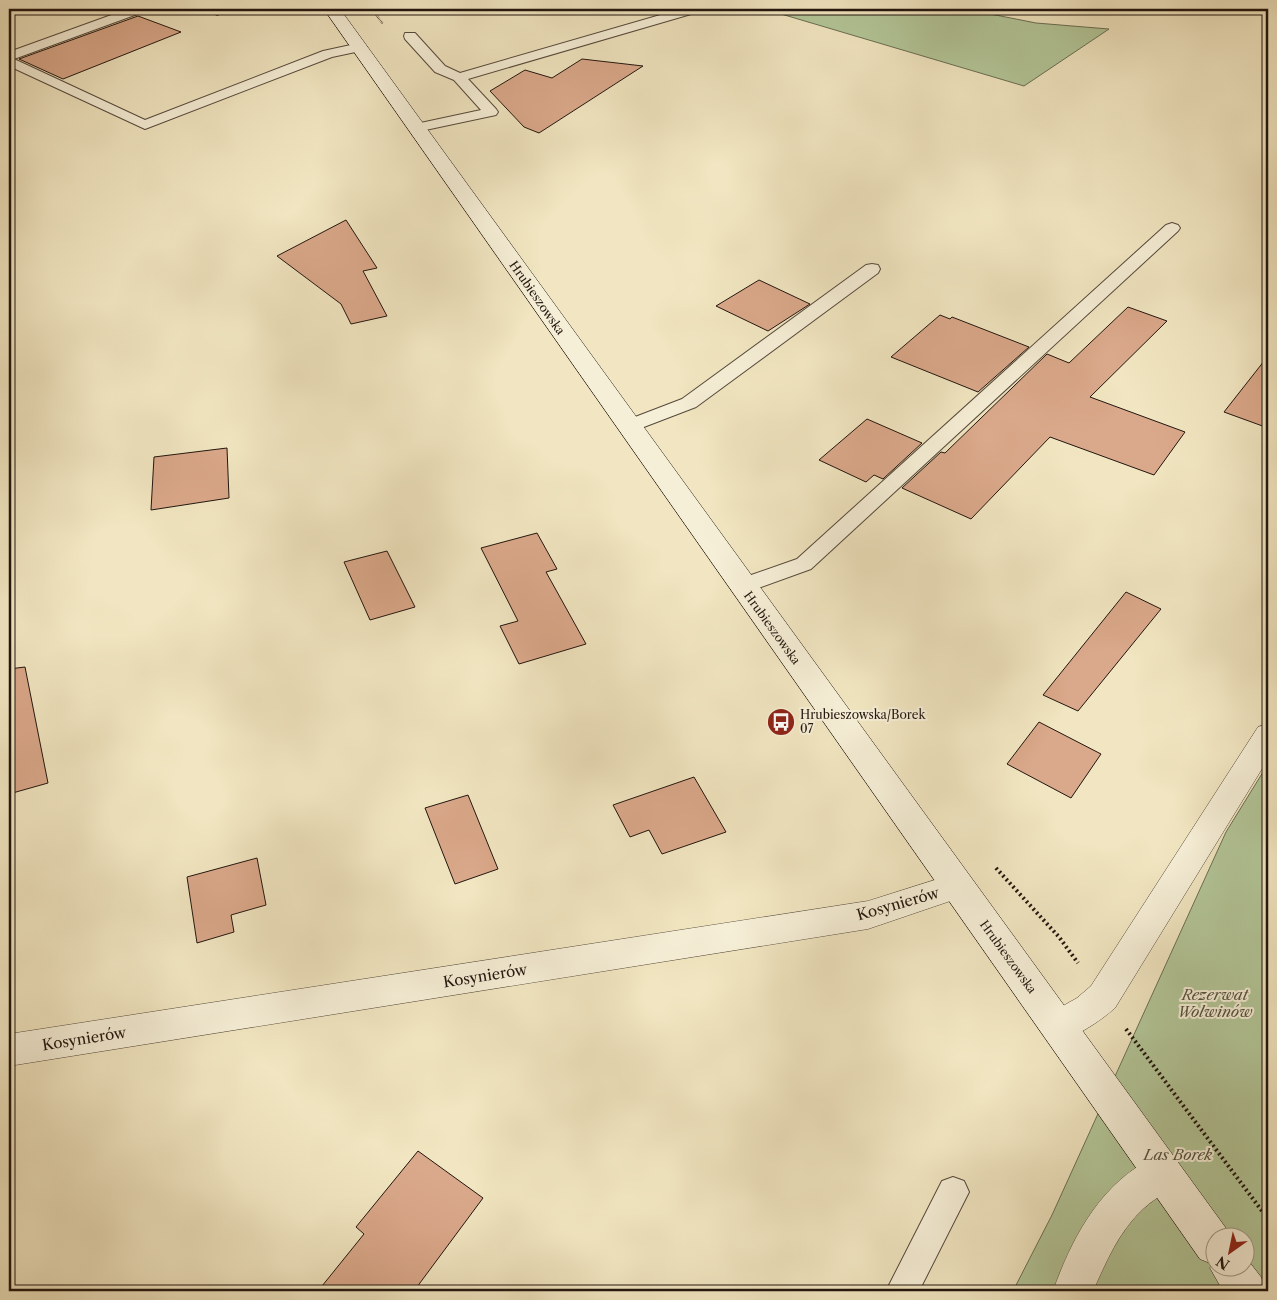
<svg xmlns="http://www.w3.org/2000/svg" width="1277" height="1300" font-family="'Libre Caslon Text',serif">
	<style>
		.green { fill: #b3c698; stroke: #6a6e53; fill-rule: evenodd }
		.building { fill: #daa88a; stroke: #21150e }
		.lines { fill: none; stroke-linecap: round; stroke-linejoin: round }
		.lane-casing { stroke: #55493b; stroke-width: 2 }
		.street-casing { stroke: #55493b; stroke-width: 1 }
		.secondary-casing { stroke: #21150e; stroke-width: 1 }
		.path-far1 { stroke: #21150e; stroke-width: 2; stroke-dasharray: 0.5 1; stroke-linecap: butt }
		.path { stroke: #21150e; stroke-width: 4; stroke-dasharray: 2 3; stroke-linecap: butt }
		.lane { fill: #f6efd7; fill-rule: evenodd }
		.street { fill: #f6efd7; fill-rule: evenodd }
		.secondary { fill: #f6efd7; fill-rule: evenodd }
		.labels { text-anchor: middle; stroke-width: 4; stroke-linejoin: round; paint-order: stroke }
		.street-label { font-size: 12px; fill: #21150e; stroke: #f6efd7 }
		.poi-label { font-size: 12px; fill: #21150e; stroke: #f6efd7; text-anchor: start }
		.near-street-label { font-size: 15px; fill: #21150e; stroke: #f6efd7 }
		.near-park-label { font-size: 15px; font-style: italic; fill: #54533e; stroke: #f6efd7 }
	</style>
	<rect width="100%" height="100%" fill="#f1e6c1"/>
	<filter id="stains"><feTurbulence type="fractalNoise" baseFrequency=".004" numOctaves="4"/><feColorMatrix values="0 0 0 0 .2 0 0 0 0 .09 0 0 0 0 .02 0 0 0 .5 -.17"/></filter>
	<radialGradient id="worn" r=".72"><stop offset=".6" stop-color="#630" stop-opacity="0"/><stop offset="1" stop-color="#630" stop-opacity=".3"/></radialGradient>
	<path class="green" d="M774,9H965L1036,23L1109,29L1024,86L771,11Z
		M1268,764V1291H1013L1052,1215L1226,832ZM1214,1238H1244V1268H1214Z"/>
	<path class="building" d="M138,16L181,32L63,79L19,59Z
		M582,59L643,66L539,133L524,127L490,91L525,70L552,78Z
		M346,220L377,268L363,271L387,316L351,324L341,304L277,256Z
		M759,280L810,304L768,331L716,306Z
		M1128,307L1167,321L1090,397L1185,432L1154,475L1050,437L971,519L902,488L941,452L945,453L1047,354L1069,363Z
		M940,315L950,319L952,317L1029,347L978,392L891,357Z
		M1268,356V428L1224,412Z
		M867,419L922,443L883,479L874,475L866,482L819,460Z
		M227,448L229,498L151,510L154,457Z
		M537,533L557,569L546,572L586,644L519,664L500,626L518,621L481,548Z
		M387,551L415,607L370,620L344,562Z
		M1126,592L1161,609L1078,711L1043,695Z
		M25,667L48,783L9,794V669Z
		M1039,722L1101,754L1071,798L1007,764Z
		M694,777L726,832L662,854L649,830L630,837L613,805Z
		M468,795L498,869L455,884L425,808Z
		M257,858L266,905L231,915L234,932L197,943L187,877Z
		M418,1151L483,1198L414,1291H318L364,1234L356,1227Z"/>
	<g class="lines">
		<defs>
			<path id="lane" d="M128,9H145L143,12L14,59L145,120L323,51L360,43L367,47L365,50L332,57L145,129L9,66V52Z
				M207,9H229L217,15Z
				M681,9H700L698,12L468,79L496,109L498,112L496,115L416,132L409,128L411,125L481,110L454,80L435,72L405,39L404,36L405,33H415L445,66L460,73Z
				M1172,223L1178,225L1180,228L1178,231L811,569L750,591L742,593L734,591L731,586L734,581L797,559L1166,225Z
				M872,264L878,265L880,269L878,273L696,407L636,430H622L620,426L622,422L682,399L866,265Z
				M953,1177L964,1181L969,1192L919,1291H886L942,1181Z"/>
			<path id="street" d="M1268,724V759L1115,1008C1098,1023 1078,1035 1057,1043L1045,1038L1040,1027L1045,1016L1077,998L1091,986L1258,727Z
				M957,873L968,877L973,886L968,895L868,929L9,1066V1034L868,901Z
				M1162,1154L1175,1159L1181,1172C1172,1192 1158,1195 1143,1209C1119,1231 1106,1262 1093,1291H1053C1073,1235 1104,1177 1162,1154Z"/>
			<path id="secondary" d="M324,9H340L1228,1231L1230,1238H1214V1268H1244V1255L1261,1277L1267,1291H1223L1210,1268L1212,1264L1200,1259Z"/>
		</defs>
		<use href="#lane" class="lane-casing"/>
		<use href="#street" class="street-casing"/>
		<use href="#secondary" class="secondary-casing"/>
		<path class="path-far1" d="M373,11L383,24"/>
		<path class="path" d="M996,868L1059,937L1078,963
			M1126,1029L1268,1219"/>
		<use href="#lane" class="lane"/>
		<use href="#street" class="street"/>
		<use href="#secondary" class="secondary"/>
	</g>
	<defs>
		<symbol id="bus-disc" viewBox="-11 -11 22 22"><circle r="9.5" fill="#8f2418" stroke="#f6efd7"/><path d="M-5-6H5V4H4V6H2V4H-2V6H-4V4H-5ZM-3.5-4V0h7V-4ZM-3.5 1.2v1.5H-2V1.2ZM2 1.2v1.5H3.5V1.2Z" fill="#fff"/></symbol>
	</defs>
	<g fill-rule="evenodd">
		<use href="#bus-disc" x="765" y="706" width="32" height="32"/>
	</g>
	<g class="labels">
		<g class="street-label">
			<text transform="translate(537 298) rotate(55)" y="4">Hrubieszowska</text>
			<text transform="translate(772 628) rotate(54)" y="4">Hrubieszowska</text>
			<text transform="translate(1008 957) rotate(54)" y="4">Hrubieszowska</text>
		</g>
		<g class="poi-label">
			<text x="800" y="719">Hrubieszowska/Borek<tspan x="800" dy="14">07</tspan></text>
		</g>
		<g class="near-street-label">
			<text transform="translate(898 904) rotate(-16)" y="5">Kosynierów</text>
			<text transform="translate(485 976) rotate(-9)" y="5">Kosynierów</text>
			<text transform="translate(84 1039) rotate(-9)" y="5">Kosynierów</text>
		</g>
		<g class="near-park-label">
			<text x="1215" y="1000">Rezerwat<tspan x="1215" dy="17">Wolwinów</tspan></text>
			<text x="1178" y="1160">Las Borek</text>
		</g>
	</g>
	<rect width="1277" height="1300" fill="none" stroke="#f1e6c1" stroke-width="30"/>
	<rect x="10" y="10" width="1257" height="1280" fill="none" stroke="#21150e" stroke-width="2.5"/>
	<rect x="15" y="15" width="1247" height="1270" fill="none" stroke="#21150e"/>
	<g transform="translate(1230 1252) rotate(213)"><circle r="24" fill="#f6efd7" stroke="#a19887"/>
	<path d="M0-4L9 19L0 12L-9 19Z" fill="#8f2418"/>
	<text y="-8" font-size="14" font-weight="bold" text-anchor="middle" fill="#21150e">N</text>
	</g>
	<rect width="100%" height="100%" filter="url(#stains)"/>
	<rect width="100%" height="100%" fill="url(#worn)"/>
</svg>
